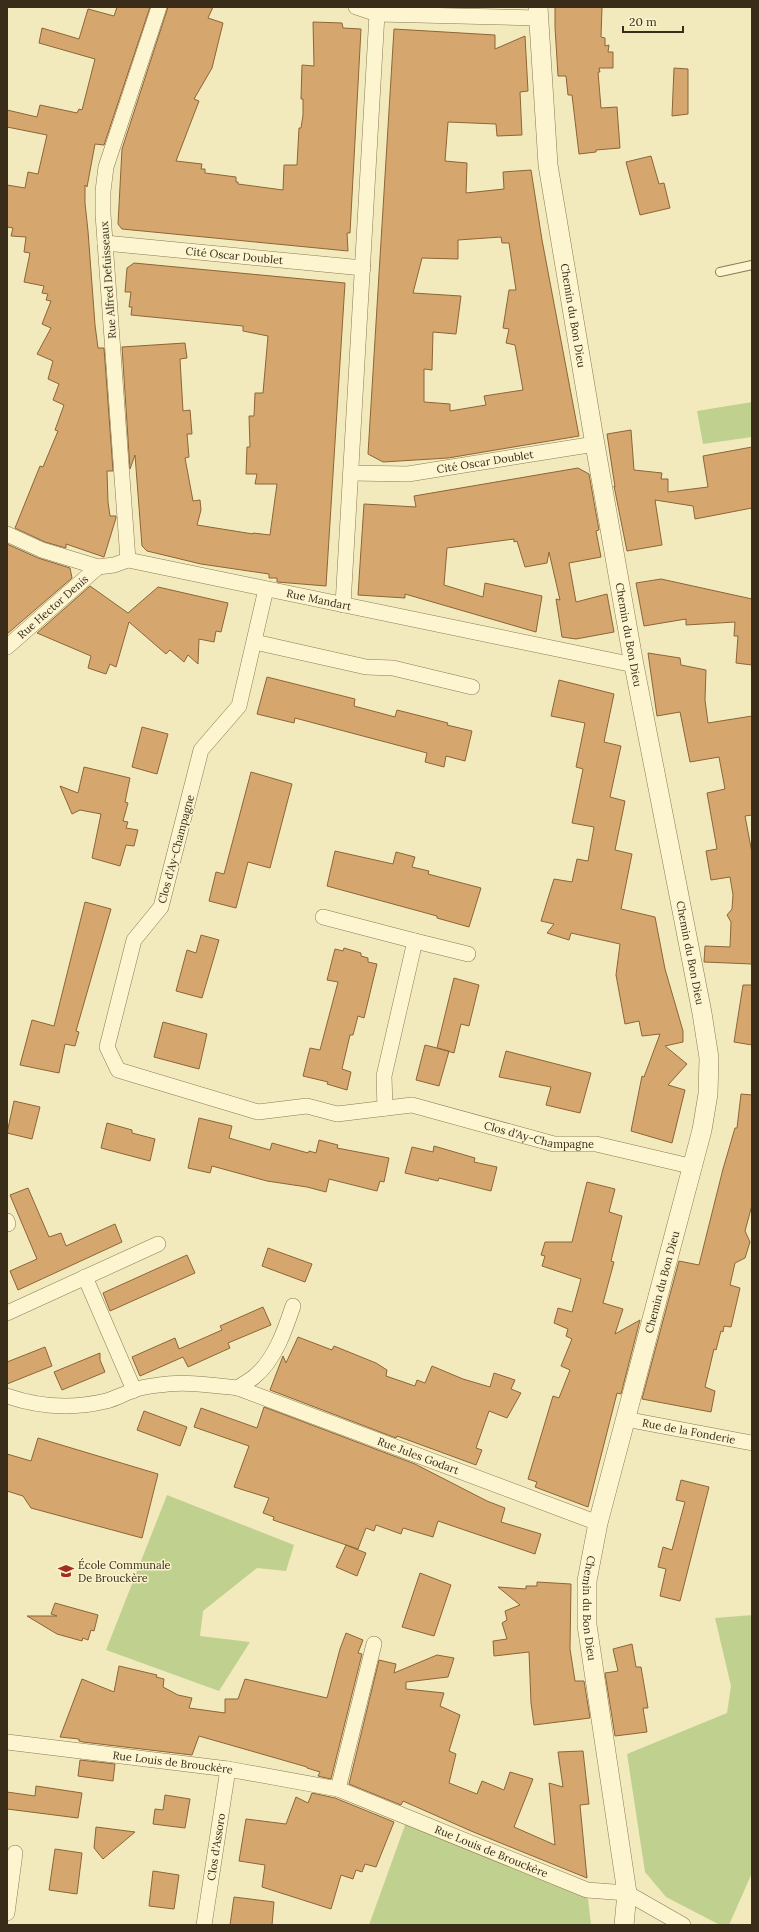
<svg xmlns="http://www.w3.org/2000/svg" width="759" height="1932" font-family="Lora,serif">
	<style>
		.green { fill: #c0d18f }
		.building { fill: #d5a76e; stroke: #8d6537; fill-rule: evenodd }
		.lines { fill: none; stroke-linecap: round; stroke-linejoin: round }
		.service-casing { stroke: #8c7954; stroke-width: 10 }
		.minor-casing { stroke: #8c7954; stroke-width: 16 }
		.tertiary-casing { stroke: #8c7954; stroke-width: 20 }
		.service { stroke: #fcf5d0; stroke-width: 8 }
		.minor { stroke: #fcf5d0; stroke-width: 15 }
		.tertiary { stroke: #fcf5d0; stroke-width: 19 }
		.labels { text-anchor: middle; stroke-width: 3; stroke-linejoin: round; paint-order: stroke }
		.street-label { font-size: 11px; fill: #392d1a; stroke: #f9f2cc }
		.poi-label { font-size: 11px; fill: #392d1a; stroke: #f9f2cc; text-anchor: start }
	</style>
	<rect width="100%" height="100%" fill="#f2eabc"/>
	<path class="green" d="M752,402V437L703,444L697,411Z
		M167,1495L294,1545L286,1571L257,1568L203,1611L200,1636L250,1642L219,1691L106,1650Z
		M752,1615V1873L729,1925H720L666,1897L645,1872L627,1754L727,1713L731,1686L715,1618Z
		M408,1817L587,1890L591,1925H369Z"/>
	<path class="building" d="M117,7H150L104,145L95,144L87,187L85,185V203L88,231L95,325L98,348H104L113,471H107L108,502L110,516H116V518L104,557L66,544V548L45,542L15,528L40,466L43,467L58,431L55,430L64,405L53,400L59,384L48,379L53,361L37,354L51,328L42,324L51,301L46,300L48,294L42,293L44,286L24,282L30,253L24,252L26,237L11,236L13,228L7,227V185L25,188L28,172L38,174L47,135L7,127V110L37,117L40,105L77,113L79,109L82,110L95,59L39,43L42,28L79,39L88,9L114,16Z
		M168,7H213L208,18L223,23L212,68L194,99L199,101L176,161L202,164L201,169H205V173L236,177V182H238V184L283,190L284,165H297L299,128H301L303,115V99H301L302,65L314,66L313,22L342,23L343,28L361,29L350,233H347L348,251L122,229L118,224L122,149Z
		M555,7H602L601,37L605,38V46L609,45L608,52H613V68H599L600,72H598L601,108L617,107L620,148L596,150V152L579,154L572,95H568L566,76H558L555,27Z
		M394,29L495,35V49L525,36L528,91L520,92L522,135L497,136L496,124L448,122L445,161L467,163L466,193L504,189L503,172L531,170L542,240L579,436L448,458L383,462L368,454ZM501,237L502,243H509L516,290H509L503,328L509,329L506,343L515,345L523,390L484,396L486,405L450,411V404L424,402V369L432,370L433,332L456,334L461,296L413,293L422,258L458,259V240Z
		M674,68L688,69V114L672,116Z
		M651,156L659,184L664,183L670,208L640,215L626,162Z
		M134,263L345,283L326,586L277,582V578H269V574L201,564L147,551L142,546L135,455L130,469L122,347L185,343L187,358L180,359L183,411L190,410L192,434H187L189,457L185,458L193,501L200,500L201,510L197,525L253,534V533L270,535L277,484H255L257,474H246L247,447H250L249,416H254L255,393H263L268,336L243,331V326L131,315L132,307H129L131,292H125L127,268Z
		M631,430L634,470L662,473L661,479H668V492L708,487L703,456L752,447V508L695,519L693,506L655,500L662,545L627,551L614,486L615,487L607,434Z
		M578,468L589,474L599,530L596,531L601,557L569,563L576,602L607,594L614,632L576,639L562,637L556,599L560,600L549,552L547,563L525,567L517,541L514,542V539L447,548L444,585L483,597L485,583L542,596L536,632L405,594V598L358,595L364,504L416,507L414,496Z
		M7,544L38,558L70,568L72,578L7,634Z
		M661,579L752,599V665L736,663L738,636H734L735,622L686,625V619L644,626L636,583Z
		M90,586L128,613L158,587L228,603L221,632L216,631L214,642L199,639L198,664L188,655L184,662L170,650L166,654L129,622L116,667L110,664L106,674L88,668L91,656L37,633Z
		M648,653L680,658L681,665L706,670L705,700L708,723L752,716V815L745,816L752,853V964L704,962L705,946L730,947L731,922L727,915L732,909L733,895L730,877L711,880L706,851L717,849L707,793L725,789L719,757L690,762L680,712L657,716Z
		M267,677L355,699L354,706L395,717L397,710L448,723L447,725L472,731L465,761L446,756L444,767L425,762L427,753L295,718L294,723L257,714Z
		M559,680L614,694L604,742L621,746L610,797L625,801L615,850L632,854L621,909L655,917L665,969L683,1031V1042L665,1046L687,1064L668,1085L685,1090L672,1143L631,1131L642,1076L644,1077L660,1034L642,1036L639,1021L625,1024L616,975L620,944L571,933L569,940L547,933L554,924L541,921L554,879L572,882L577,859L588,861L594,827L572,823L583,769L576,767L585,723L551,716Z
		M142,727L168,734L157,774L132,767Z
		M84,767L130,778L125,802L128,803L123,821L128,822L126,828L138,830L134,846L126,845L120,866L92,858L101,814L80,810L72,814L60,786L78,793Z
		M251,772L292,784L270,868L248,862L236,908L209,901L216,872L224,874Z
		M335,851L393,864L396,852L415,857L412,867L429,871L428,874L481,888L469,927L437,918V916L327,886Z
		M85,902L111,909L76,1031L79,1032L75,1046L65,1044L59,1073L20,1065L32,1020L54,1026Z
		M201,935L219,940L202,998L176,991L187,950L196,953Z
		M344,948L361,953V956L368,958V962L377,964L364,1018L358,1016L353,1035H350L342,1069L351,1072L347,1090L327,1084L328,1082L303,1076L310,1048L320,1050L338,982L327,980L335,949L343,951Z
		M454,978L479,985L469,1026L461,1024L454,1053L437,1048Z
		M743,985H752V1045L734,1042Z
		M163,1022L207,1034L199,1069L154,1057Z
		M425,1045L449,1051L439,1086L416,1080Z
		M506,1051L591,1073L580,1113L546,1105L551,1087L499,1077Z
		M741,1094L752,1095V1205L745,1231L750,1242L745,1258L735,1263L730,1285L740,1288L731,1327L724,1326L723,1332L721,1331L716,1350L714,1349L705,1387L715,1391L711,1412L642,1399L679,1261L699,1265L723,1169L735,1128H737Z
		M14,1101L40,1107L32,1139L7,1133Z
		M199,1118L232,1126L229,1138L270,1150L272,1143L308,1153L309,1151L316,1153L319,1140L338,1145L337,1148L389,1158L384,1182L380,1181L377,1191L329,1179L326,1192L307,1187L267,1181L212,1166L210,1173L188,1168Z
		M107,1123L132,1130V1133L155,1139L150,1161L101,1148Z
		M434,1146L475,1158L474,1162L497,1167L491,1191L439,1178L438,1181L405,1173L412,1147L433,1152Z
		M587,1182L615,1189L609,1212L622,1216L611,1261L614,1262L603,1303L623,1309L615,1334L640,1320L621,1394L617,1393L588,1507L535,1487L537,1482L528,1479L553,1396L559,1398L570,1370L561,1366L572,1339L566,1336L568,1329L554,1323L558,1308L572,1312L581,1279L542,1266L545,1256L541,1255L545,1242H572Z
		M28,1188L49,1237L61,1233L66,1246L115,1224L122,1242L18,1290L10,1271L37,1259L10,1195Z
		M268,1248L312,1264L305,1282L262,1266Z
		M187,1255L195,1273L110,1311L103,1293Z
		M263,1307L271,1325L228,1343L230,1348L188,1367L183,1357L140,1376L132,1357L175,1338L179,1349L222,1330L220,1326Z
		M298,1337L332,1350L334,1346L376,1363L387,1370L386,1376L415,1386L417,1380L425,1383L432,1366L463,1379L490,1387L494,1373L515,1380L511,1389L521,1393L507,1418L489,1411L476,1448L482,1450L476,1465L397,1436L396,1438L270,1390L283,1356L286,1363Z
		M45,1347L52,1366L7,1384V1362Z
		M100,1353V1360L105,1372L62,1390L54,1372Z
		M264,1407L415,1464L487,1501L505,1508L501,1522L541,1534L535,1554L438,1521L433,1537L403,1528L401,1534L376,1525L374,1531L366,1528L358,1549L273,1520L274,1517L263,1513L269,1498L234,1487L249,1446L194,1427L201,1408L257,1428Z
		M144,1411L187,1427L180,1446L137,1430Z
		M38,1438L158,1474L142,1538L31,1508L23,1496L7,1491V1454L31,1461Z
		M681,1480L709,1487L680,1601L660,1596L666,1569L658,1567L663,1547L672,1550L685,1502L676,1500Z
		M346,1545L366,1553L357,1576L336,1567Z
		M420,1573L451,1585L434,1636L402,1627Z
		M537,1582L571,1584L570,1649L575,1681H584L590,1718L534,1725L531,1703L529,1652L494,1656L493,1641L507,1639L502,1623L507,1620L505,1611L520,1605L498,1587L526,1589V1586H537Z
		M55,1603L98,1615L94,1631L91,1630L88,1640L83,1638L82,1641L57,1634L27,1616H57L51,1614Z
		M346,1633L363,1640L358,1653L362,1654L331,1779L318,1776L320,1772L307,1768V1767L199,1736L192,1755L83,1742L79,1741V1739L60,1737L82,1679L114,1692L119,1666L157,1675L156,1677L164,1679L163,1687L178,1695L192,1698L189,1708L225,1713V1699H238L245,1679L327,1698L340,1649Z
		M632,1644L636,1667H641L648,1708H643L647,1732L615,1736L605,1673L618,1671L613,1649Z
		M437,1655L454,1658L448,1677L406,1682V1689L444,1693L440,1706L460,1715L449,1751L456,1754L449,1783L477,1794L482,1781L504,1790L510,1772L533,1779L514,1827L555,1845L549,1783L563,1787L558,1752L583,1751L589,1804L580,1805L587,1878L471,1831L403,1801L401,1805L349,1784L379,1660L396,1664L394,1673Z
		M80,1760L115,1764L113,1781L78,1776Z
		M36,1786L82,1793L78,1818L7,1809V1792L35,1796Z
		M312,1793L335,1798L394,1822L376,1867L365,1864L362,1872L356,1870L353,1879L341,1875L331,1909L262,1887L265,1865L239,1861L246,1819L286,1824L296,1797L308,1803Z
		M165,1795L190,1799L185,1828L153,1824L155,1809L163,1810Z
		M96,1827L135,1832L103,1859L94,1848Z
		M55,1849L82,1853L77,1894L49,1890Z
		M153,1871L179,1875L174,1909L149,1906Z
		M234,1897L274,1902L272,1925H230Z"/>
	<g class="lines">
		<defs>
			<path id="service" d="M720,272L752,265"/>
			<g id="minor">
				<path d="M356,7L377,14L538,18"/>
				<path id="s1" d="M105,243L363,268"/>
				<path id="s2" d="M351,473L408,474L595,444"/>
				<path id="s3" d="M7,534L42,550L98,567L114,565L128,560L634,665"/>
				<path d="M128,560L103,214V191L106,167L159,7"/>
				<path id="s4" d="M266,589L239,706L201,750L161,907L134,940L107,1047L118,1070L258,1112L307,1106L337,1114L412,1105L554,1144H596L694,1167"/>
				<path d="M343,605L377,14"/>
				<path d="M255,642L366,667L393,668L472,687"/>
				<path id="s5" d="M7,647L98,567"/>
				<path d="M323,917L415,941L384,1076L385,1108"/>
				<path d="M415,941L468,954"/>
				<path d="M7,1221L8,1224"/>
				<path d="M85,1277L134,1390"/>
				<path d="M7,1313L158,1244"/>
				<path d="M238,1388C243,1384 249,1381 254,1377C275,1360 285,1330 293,1306"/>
				<path id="s6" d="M7,1396C39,1407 73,1409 106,1401C115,1399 123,1394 132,1391C140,1387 150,1386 159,1385C184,1381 212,1385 238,1388L598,1523"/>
				<path id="s7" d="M625,1419L752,1443"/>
				<path id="s8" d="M7,1742L228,1769L338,1789L587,1890L627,1893L683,1925"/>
				<path d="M338,1789L374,1644"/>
				<path d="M7,1913L15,1853"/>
				<path id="s9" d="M204,1925L228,1769"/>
			</g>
			<g id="tertiary">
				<path id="s10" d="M538,7L548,165L593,433L634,665L702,1013L709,1058L708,1094L702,1130L598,1523L587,1581V1625L627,1893L624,1925"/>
			</g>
		</defs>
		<use href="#service" class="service-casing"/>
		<use href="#minor" class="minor-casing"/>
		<use href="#tertiary" class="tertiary-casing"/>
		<use href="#service" class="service"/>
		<use href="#minor" class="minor"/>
		<use href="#tertiary" class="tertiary"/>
	</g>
	<defs>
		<symbol id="school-bare" viewBox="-9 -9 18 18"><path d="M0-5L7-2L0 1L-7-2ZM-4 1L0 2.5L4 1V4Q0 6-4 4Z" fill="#a12f1d" stroke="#f9f2cc" stroke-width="2.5" paint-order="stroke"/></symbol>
	</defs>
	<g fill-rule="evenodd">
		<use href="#school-bare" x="55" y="1560" width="22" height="22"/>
	</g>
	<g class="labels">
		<g class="street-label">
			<text dy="4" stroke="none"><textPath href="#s1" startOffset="130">Cité Oscar Doublet</textPath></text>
			<text transform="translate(108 280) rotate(-94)" y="4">Rue Alfred Defuisseaux</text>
			<text dy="4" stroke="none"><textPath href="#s10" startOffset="311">Chemin du Bon Dieu</textPath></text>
			<text dy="4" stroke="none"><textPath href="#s2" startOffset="135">Cité Oscar Doublet</textPath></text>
			<text dy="4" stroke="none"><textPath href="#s3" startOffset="323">Rue Mandart</textPath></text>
			<text dy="4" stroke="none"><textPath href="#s5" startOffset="61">Rue Hector Denis</textPath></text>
			<text dy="4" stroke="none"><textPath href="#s10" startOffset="635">Chemin du Bon Dieu</textPath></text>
			<text transform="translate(176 849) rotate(-75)" y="4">Clos d'Ay-Champagne</text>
			<text dy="4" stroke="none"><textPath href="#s10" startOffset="959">Chemin du Bon Dieu</textPath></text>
			<text dy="4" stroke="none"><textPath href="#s4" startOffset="952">Clos d'Ay-Champagne</textPath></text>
			<text transform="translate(662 1282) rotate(-75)" y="4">Chemin du Bon Dieu</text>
			<text dy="4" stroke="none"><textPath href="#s7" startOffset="65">Rue de la Fonderie</textPath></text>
			<text dy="4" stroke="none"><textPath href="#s6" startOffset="428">Rue Jules Godart</textPath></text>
			<text dy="4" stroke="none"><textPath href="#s10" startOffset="1631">Chemin du Bon Dieu</textPath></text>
			<text dy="4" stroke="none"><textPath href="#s8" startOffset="167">Rue Louis de Brouckère</textPath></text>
			<text dy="4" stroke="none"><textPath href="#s9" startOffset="79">Clos d'Assoro</textPath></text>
			<text dy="4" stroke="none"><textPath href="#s8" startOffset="500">Rue Louis de Brouckère</textPath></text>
		</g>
		<g class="poi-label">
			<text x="78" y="1569">École Communale<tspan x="78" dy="13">De Brouckère</tspan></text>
		</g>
	</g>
	<rect width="759" height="1932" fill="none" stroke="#392d1a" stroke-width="16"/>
	<path d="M623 26v6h60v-6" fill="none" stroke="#392d1a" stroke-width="2"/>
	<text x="629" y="26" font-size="12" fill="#392d1a" stroke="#f9f2cc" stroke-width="3" paint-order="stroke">20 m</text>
</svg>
